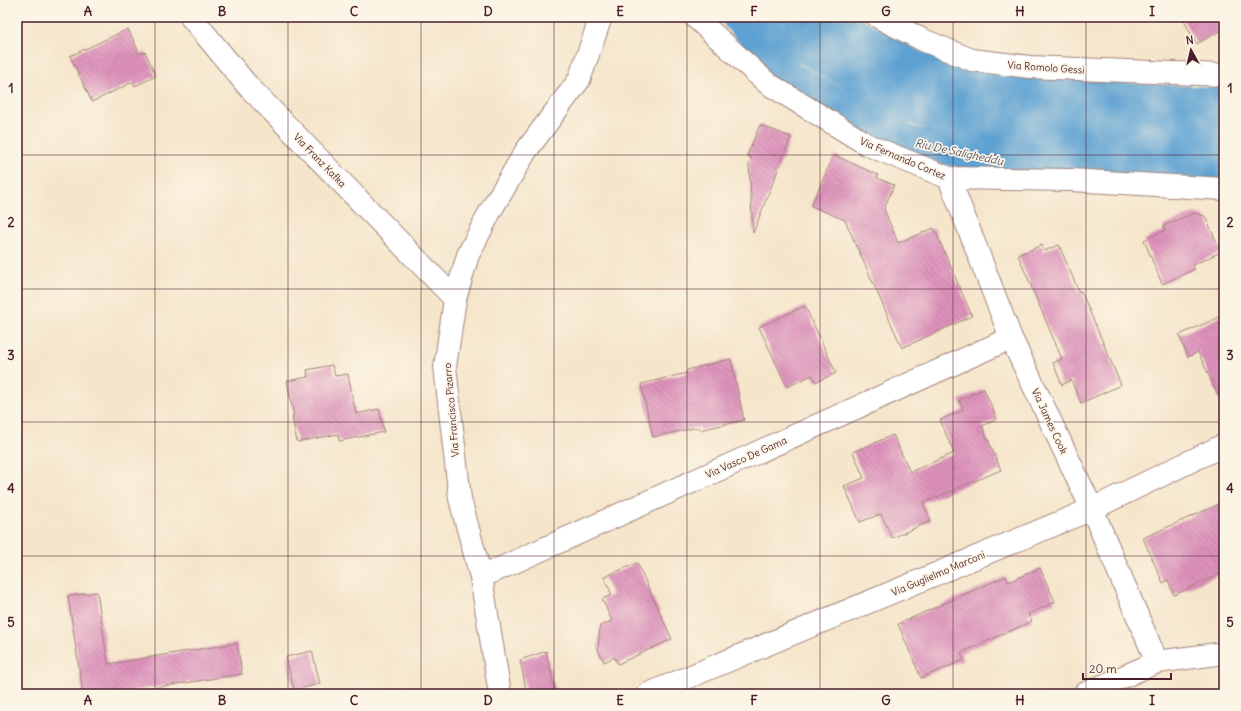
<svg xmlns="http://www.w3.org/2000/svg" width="1241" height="711" font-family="Delius,sans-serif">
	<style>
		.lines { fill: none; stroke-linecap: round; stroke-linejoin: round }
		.canal { stroke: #5da1d2; stroke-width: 31 }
		.river { stroke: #5da1d2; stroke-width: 53 }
		.building { fill: url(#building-back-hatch) }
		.street-casing { stroke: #a0827a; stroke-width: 24 }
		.secondary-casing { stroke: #a0827a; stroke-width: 24 }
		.street { stroke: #fff; stroke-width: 22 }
		.secondary { stroke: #fff; stroke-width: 22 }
		.grid { fill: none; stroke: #4a1f2b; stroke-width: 1; stroke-opacity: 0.55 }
		.labels { text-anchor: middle; stroke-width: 3.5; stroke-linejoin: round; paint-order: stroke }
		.street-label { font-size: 10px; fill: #4a1f2b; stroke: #fcf5e5 }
		.water-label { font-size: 11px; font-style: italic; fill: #52536e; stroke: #fcf5e5 }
		.neatline { fill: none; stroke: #4a1f2b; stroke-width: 1.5 }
		.grid-label { font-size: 13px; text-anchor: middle; font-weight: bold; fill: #4a1f2b }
	</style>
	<defs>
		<pattern id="building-back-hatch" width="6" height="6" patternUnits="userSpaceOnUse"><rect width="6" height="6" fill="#de92bc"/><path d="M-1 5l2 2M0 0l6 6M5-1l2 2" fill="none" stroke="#b67799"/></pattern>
	</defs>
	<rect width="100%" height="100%" fill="#fcf5e5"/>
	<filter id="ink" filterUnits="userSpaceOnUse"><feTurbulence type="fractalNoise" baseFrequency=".025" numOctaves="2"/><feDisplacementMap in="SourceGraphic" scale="8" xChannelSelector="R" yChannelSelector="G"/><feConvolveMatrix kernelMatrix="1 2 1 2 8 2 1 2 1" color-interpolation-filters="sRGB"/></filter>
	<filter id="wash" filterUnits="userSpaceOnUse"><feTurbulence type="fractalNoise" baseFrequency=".012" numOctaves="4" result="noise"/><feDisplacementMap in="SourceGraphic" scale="16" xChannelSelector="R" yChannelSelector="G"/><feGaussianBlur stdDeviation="0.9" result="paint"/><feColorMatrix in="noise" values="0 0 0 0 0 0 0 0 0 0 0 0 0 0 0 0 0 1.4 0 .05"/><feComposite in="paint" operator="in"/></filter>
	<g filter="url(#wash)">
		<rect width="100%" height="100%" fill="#f5e5ca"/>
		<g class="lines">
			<path class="canal" d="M737,17L789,76L908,141L1002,162L1224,169
				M835,17L853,31L913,65L997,91L1224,103"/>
			<path class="river" d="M787,17L805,36L913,97L990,122L1121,127L1224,135"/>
		</g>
		<g id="blocks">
			<path class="building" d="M1182,17H1224V29L1196,44Z
				M128,29L140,54L145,52L156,76L135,86L133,82L92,102L70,56Z
				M760,125L791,137L753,233L749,164L752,158L747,155Z
				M834,155L878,175L877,178L894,185L884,209L898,243L934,228L972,316L902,348L845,220L811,206Z
				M1194,213L1205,216L1221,252L1192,265L1195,269L1162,284L1144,240L1165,230L1163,226Z
				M1042,245L1044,251L1059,245L1079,292L1081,291L1121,385L1081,403L1071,380L1062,385L1053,363L1062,359L1018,255Z
				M805,306L836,373L816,382L812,375L787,387L759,327Z
				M1224,315V408L1198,352L1188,357L1179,335Z
				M731,359L744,420L700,430L699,427L653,437L641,384L687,373V370Z
				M332,365L335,376L348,374L356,414L379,409L384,432L339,441L338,434L297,442L292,416H294L287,381L308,377L307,370Z
				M984,389L997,419L982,426L1001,470L923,503L931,521L892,538L881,514L860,522L844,486L864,478L853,452L893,435L910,472L954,453L940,420L963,410L959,400Z
				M1224,502V572L1174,595L1168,580L1163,583L1143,538Z
				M637,563L672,639L618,664L614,657L604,662L598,649L600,626L612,621L602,599L612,595L604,577Z
				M1040,568L1055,602L1028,614L1032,621L961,653L964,660L921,678L898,624L1006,576L1008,582Z
				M97,592L108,664L237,643L242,674L114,694H83L68,596Z
				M312,651L320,684L294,690L286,657Z
				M546,651L556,694H527L520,660Z"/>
		</g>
	</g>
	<g filter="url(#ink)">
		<use href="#blocks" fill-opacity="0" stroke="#a0827a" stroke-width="1"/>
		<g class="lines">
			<defs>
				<path id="street" d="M191,17L247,85L455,299
					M695,17L767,83L868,145L949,178L1071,180L1224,189
					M878,17L923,40L972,60L1030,67L1224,75
					M949,178L1011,338L1092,509L1157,662
					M481,577L1011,338
					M500,694L481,577L460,499L445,367L455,299L468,255L491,210L526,151L579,80L601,17
					M648,694L1092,509L1224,445"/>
				<path id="secondary" d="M1084,694L1157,662L1224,653"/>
			</defs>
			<use href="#street" class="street-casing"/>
			<use href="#secondary" class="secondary-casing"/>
			<use href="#street" class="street"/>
			<use href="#secondary" class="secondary"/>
		</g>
	</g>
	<path class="grid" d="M155,17V694M288,17V694M421,17V694M554,17V694M687,17V694M820,17V694M953,17V694M1086,17V694M17,155H1224M17,289H1224M17,422H1224M17,556H1224"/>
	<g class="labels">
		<g class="street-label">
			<text transform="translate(1046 67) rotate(4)" y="4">Via Romolo Gessi</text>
			<text transform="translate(903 158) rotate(23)" y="4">Via Fernando Cortez</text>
			<text transform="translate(320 160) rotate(46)" y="4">Via Franz Kafka</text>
			<text transform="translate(451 410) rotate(-95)" y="4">Via Francisco Pizarro</text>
			<text transform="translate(1050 421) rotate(65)" y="4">Via James Cook</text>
			<text transform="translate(746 457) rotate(-24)" y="4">Via Vasco De Gama</text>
			<text transform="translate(938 573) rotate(-23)" y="4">Via Guglielmo Marconi</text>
		</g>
		<g class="water-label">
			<text transform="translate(959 152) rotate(12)" y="4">Riu De Saligheddu</text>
		</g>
	</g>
	<rect width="1241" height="711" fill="none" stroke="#fcf5e5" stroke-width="44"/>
	<g transform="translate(1191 50) rotate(352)" stroke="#fcf5e5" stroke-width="3" paint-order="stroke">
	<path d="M0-3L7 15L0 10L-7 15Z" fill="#4a1f2b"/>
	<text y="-6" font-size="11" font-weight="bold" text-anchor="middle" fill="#4a1f2b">N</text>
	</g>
	<path d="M1083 673v6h88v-6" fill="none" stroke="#4a1f2b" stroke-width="2"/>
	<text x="1089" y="673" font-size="12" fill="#4a1f2b" stroke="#fcf5e5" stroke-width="3" paint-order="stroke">20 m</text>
	<rect x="22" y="22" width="1197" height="667" class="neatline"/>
	<g class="grid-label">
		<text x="88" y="16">A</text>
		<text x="222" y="16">B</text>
		<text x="354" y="16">C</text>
		<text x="488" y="16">D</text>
		<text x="620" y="16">E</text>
		<text x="754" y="16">F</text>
		<text x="886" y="16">G</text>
		<text x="1020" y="16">H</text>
		<text x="1152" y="16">I</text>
		<text x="11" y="93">1</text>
		<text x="1230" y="93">1</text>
		<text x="11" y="227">2</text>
		<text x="1230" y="227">2</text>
		<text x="11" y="360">3</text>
		<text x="1230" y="360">3</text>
		<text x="11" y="493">4</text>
		<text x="1230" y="493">4</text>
		<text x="11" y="627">5</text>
		<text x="1230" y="627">5</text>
		<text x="88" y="705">A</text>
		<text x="222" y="705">B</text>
		<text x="354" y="705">C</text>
		<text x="488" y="705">D</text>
		<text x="620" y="705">E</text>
		<text x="754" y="705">F</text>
		<text x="886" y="705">G</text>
		<text x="1020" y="705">H</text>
		<text x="1152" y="705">I</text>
	</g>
</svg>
